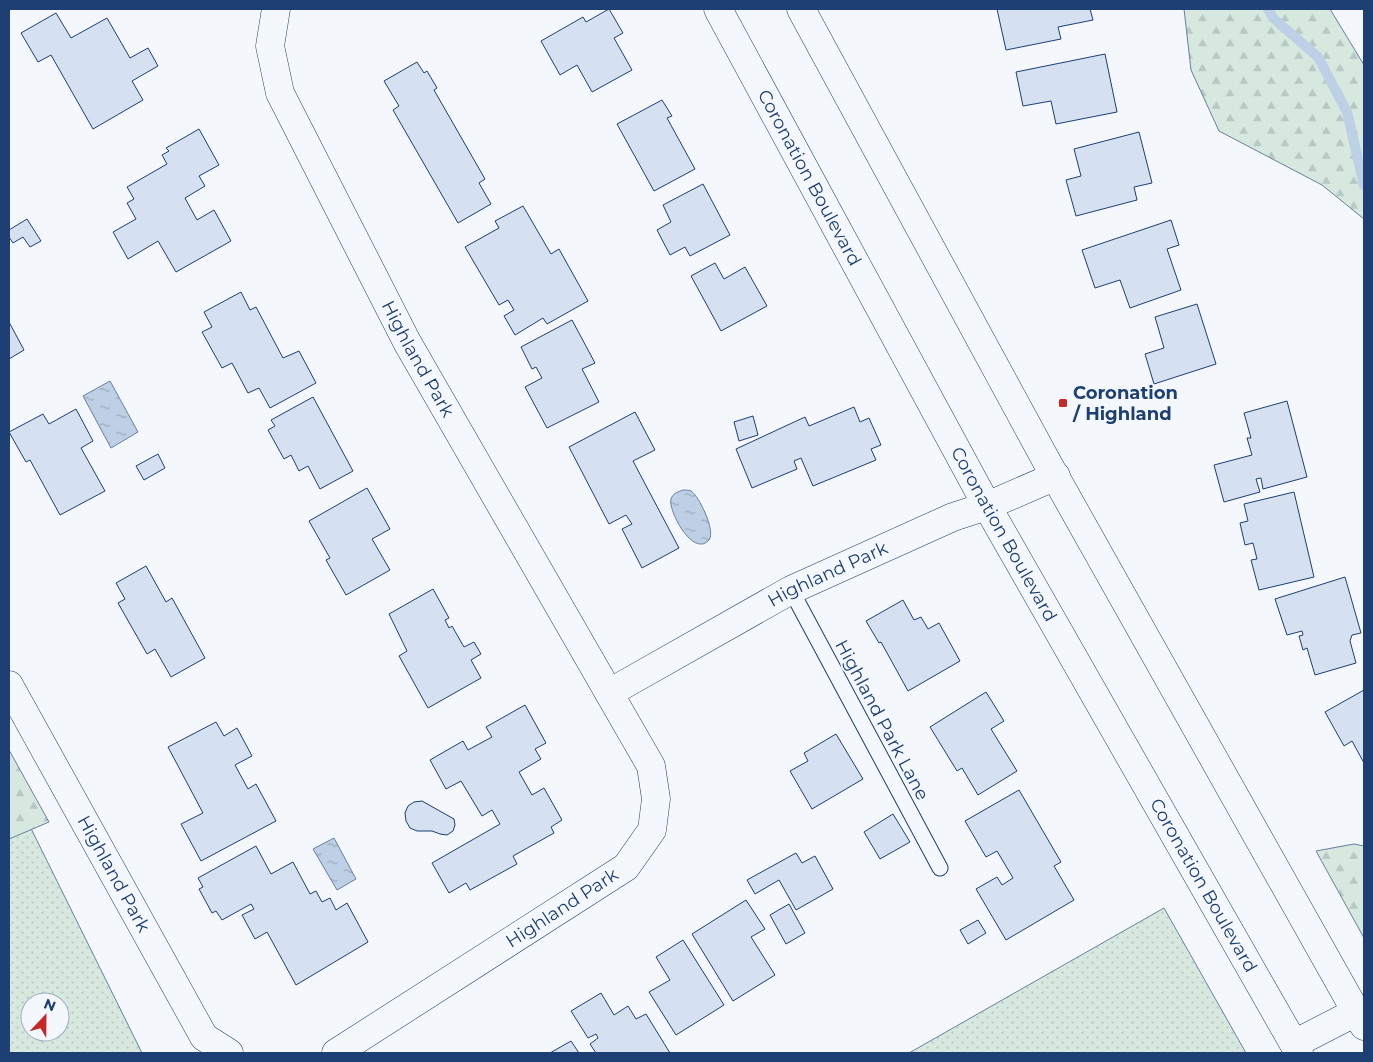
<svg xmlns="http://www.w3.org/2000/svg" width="1373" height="1062" font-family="Montserrat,sans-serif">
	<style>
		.grass { fill: url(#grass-dots); stroke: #687fa3; fill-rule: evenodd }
		.forest { fill: url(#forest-firs); stroke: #687fa3 }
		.water { fill: url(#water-ripples); stroke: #687fa3 }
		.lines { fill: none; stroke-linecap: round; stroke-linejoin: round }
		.stream { stroke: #bed0e5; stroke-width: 10 }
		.building { fill: #d5e0f0; stroke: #1d3f73 }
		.lane-casing { stroke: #1d3f73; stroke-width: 17 }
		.street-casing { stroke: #1d3f73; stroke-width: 29 }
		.secondary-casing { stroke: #1d3f73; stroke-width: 29 }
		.lane { stroke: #f4f7fb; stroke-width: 15 }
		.street { stroke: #f4f7fb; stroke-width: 28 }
		.secondary { stroke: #f4f7fb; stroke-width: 28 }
		.poi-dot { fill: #c62828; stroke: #f4f7fb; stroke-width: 2 }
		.labels { text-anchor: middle; stroke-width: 4; stroke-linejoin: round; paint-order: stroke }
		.street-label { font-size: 18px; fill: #1d3f73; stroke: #f4f7fb }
		.poi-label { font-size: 18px; font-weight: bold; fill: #1d3f73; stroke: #f4f7fb; text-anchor: start }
	</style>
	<defs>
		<pattern id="grass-dots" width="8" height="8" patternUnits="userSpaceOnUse" patternTransform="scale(1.25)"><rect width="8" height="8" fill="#d7e8df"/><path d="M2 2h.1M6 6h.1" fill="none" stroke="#b8c8c3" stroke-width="1.8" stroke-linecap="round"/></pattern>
		<pattern id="forest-firs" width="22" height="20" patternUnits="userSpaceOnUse" patternTransform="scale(1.25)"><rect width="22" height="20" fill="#d7e8df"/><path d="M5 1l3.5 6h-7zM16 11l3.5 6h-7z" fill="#b8c8c3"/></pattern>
		<pattern id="water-ripples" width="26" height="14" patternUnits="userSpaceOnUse" patternTransform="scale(1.25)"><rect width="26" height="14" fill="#bed0e5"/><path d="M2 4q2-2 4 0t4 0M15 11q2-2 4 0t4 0" fill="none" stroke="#9aaabe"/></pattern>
	</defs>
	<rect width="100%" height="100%" fill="#f4f7fb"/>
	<path class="grass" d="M9,784L142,1053H9ZM30,1002H60V1032H30Z
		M1164,908L1246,1053H909Z"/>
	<path class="forest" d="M1184,9H1330L1364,65V219L1322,185L1219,131L1191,70Z
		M9,750L49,822L9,839Z
		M1354,844L1364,846V938L1316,851Z"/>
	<path class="water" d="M110,381L138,432L111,448L83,396Z
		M683,490C685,490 688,490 691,491C699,496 716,531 709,540C693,558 668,511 671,499C673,493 678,492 683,490Z
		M334,838L356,879L337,890L313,849Z"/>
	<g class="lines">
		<path class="stream" d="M1268,9L1273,18L1318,57L1347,112L1364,185"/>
	</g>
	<path class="building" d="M609,9L623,33L614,38L632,70L592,92L577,65L560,75L541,41L583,17L586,22Z
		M997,9H1090L1093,20L1058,27L1061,39L1006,50Z
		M56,13L71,38L107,18L130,58L148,48L158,66L132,81L143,100L93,129L51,55L38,62L21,33Z
		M1105,54L1117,112L1056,124L1051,101L1023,106L1016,72Z
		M417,62L424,73L427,71L437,88L434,90L485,179L479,183L491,204L458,223L393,110L399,106L384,81Z
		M662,100L672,116L667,118L695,169L654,191L617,124Z
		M199,129L219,165L199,176L205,186L185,198L197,220L214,210L231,241L176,272L158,241L128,259L113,232L136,219L127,203L134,199L127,187L167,164L162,155L169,151L166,148Z
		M1139,132L1152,183L1134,187L1137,200L1076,216L1066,180L1081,176L1074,149Z
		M703,184L730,235L690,256L685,247L670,255L657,230L671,222L663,205Z
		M523,206L551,254L559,249L588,301L547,324L543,318L515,335L504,316L514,310L508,300L499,305L465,247L499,228L495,221Z
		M27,219L41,241L30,247L23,237L13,243L9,237V230Z
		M1171,220L1179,245L1167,249L1181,290L1130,308L1120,280L1095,288L1082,250Z
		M715,263L724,279L745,267L767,306L721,331L691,276Z
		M241,292L250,310L256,307L283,358L299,351L316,383L270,408L259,388L248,393L232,363L222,368L202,332L212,327L204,312Z
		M1197,304L1216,364L1154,384L1145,354L1164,348L1155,317Z
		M572,320L595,363L582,369L599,402L547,428L525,387L542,378L536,367L532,369L521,347Z
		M9,322L24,350L9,359Z
		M313,397L353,471L320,489L308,466L299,471L291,455L284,459L268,430L275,426L271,420Z
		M1287,401L1307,477L1263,489L1261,478L1256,479L1260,492L1224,502L1214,465L1252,455L1247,438H1251L1244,413Z
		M854,407L860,422L869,418L881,445L871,449L876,460L813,486L801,458L794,461L797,469L752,488L736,449L805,417L809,426Z
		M76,409L93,441L81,448L105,491L60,515L30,460L26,462L9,432L43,414L49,424Z
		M635,412L655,450L633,461L679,548L642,568L622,529L632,524L626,515L609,524L569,447Z
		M753,416L758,435L739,441L734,422Z
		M158,454L165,468L144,480L136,466Z
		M367,488L390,529L372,539L390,570L346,595L326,560L330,558L309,521Z
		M1294,492L1314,577L1259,590L1251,560L1257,559L1253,543L1245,545L1240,523L1248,521L1244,504Z
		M146,566L166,602L172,598L205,658L171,677L155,649L147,654L118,603L125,599L116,583Z
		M1345,577L1361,633L1352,635L1350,641L1356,663L1315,675L1307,648L1303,650L1299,636L1303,635L1302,631L1287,635L1275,599Z
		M433,589L449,618L445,620L449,628L452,626L464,647L474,642L481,654L471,660L481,678L428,708L399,656L407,651L389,614Z
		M903,600L914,620L921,617L928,629L939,623L960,661L908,691L881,642L879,643L866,621Z
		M1364,690V763L1352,741L1344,746L1325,712Z
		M986,692L1004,721L991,729L1017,771L978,795L962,768L957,771L930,727Z
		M525,705L546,743L535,749L541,759L519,772L532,795L544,788L562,820L551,827L554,833L513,856L517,864L470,890L466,883L449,893L432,863L500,824L492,810L482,816L461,781L446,789L430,760L463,741L468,750L492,737L486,727Z
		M216,722L224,736L237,728L252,756L235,765L248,789L256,784L276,821L201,861L181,824L203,813L168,747Z
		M836,734L863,779L812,809L790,771L808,761L804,753Z
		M1019,790L1061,862L1054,866L1074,900L1006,940L976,889L997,877L1002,885L1013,878L997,851L986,857L965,821Z
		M422,801L454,819L455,825L453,831L447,835L440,834L432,831H417L410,828L406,821L405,813L408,806L414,802Z
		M893,814L910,842L880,859L864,832Z
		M256,846L271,874L293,862L310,894L316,891L322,902L330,898L336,910L347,903L368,942L296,985L267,932L255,939L242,915L254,909L251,904L222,920L216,911L212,913L199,889L203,887L198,878Z
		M796,853L802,863L815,856L833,889L796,910L779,880L755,894L747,880Z
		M746,900L765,929L751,937L775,975L733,1001L692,934Z
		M789,904L805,933L786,944L770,915Z
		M978,920L986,933L968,944L960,930Z
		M683,940L724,1005L676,1035L649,992L670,980L656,957Z
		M601,993L614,1015L628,1006L636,1019L646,1014L670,1053H596L590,1044L598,1038L596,1034L588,1038L571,1011Z
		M571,1041L579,1053H550Z"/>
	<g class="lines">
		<defs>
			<path id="lane" d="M791,590L940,868"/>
			<g id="street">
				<path id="s1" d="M276,9L270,46L280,93L407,342L651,766L656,799L652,830L626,867L336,1053"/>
				<path id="s2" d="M9,685L204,1037L229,1053"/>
				<path id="s3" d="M609,693L791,590L953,517L987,506L1056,476"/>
			</g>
			<g id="secondary">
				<path id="s4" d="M718,9L987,506L1299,1053"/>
				<path d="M801,9L1047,462L1364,1026"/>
				<path d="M1294,1044L1356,1012"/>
			</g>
		</defs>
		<use href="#lane" class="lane-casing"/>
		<use href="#street" class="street-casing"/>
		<use href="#secondary" class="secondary-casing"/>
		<use href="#lane" class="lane"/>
		<use href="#street" class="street"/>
		<use href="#secondary" class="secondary"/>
	</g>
	<rect class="poi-dot" x="1058" y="398" width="10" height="10" rx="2.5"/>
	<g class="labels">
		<g class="street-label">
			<text dy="6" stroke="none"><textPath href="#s4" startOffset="192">Coronation Boulevard</textPath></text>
			<text dy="6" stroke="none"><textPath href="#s1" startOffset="385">Highland Park</textPath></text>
			<text dy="6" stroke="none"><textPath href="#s4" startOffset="598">Coronation Boulevard</textPath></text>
			<text dy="6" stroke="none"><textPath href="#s3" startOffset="249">Highland Park</textPath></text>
			<text transform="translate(882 720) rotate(62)" y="6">Highland Park Lane</text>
			<text dy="6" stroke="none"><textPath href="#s2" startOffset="216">Highland Park</textPath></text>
			<text dy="6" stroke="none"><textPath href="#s4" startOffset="1002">Coronation Boulevard</textPath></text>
			<text transform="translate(562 908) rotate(-33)" y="6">Highland Park</text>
		</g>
		<g class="poi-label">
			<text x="1073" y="399">Coronation<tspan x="1073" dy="21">/ Highland</tspan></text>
		</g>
	</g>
	<rect width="1373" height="1062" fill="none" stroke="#1d3f73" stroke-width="20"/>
	<g transform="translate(45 1017) rotate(22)"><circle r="24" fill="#f4f7fb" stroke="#9eadc5"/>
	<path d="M0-4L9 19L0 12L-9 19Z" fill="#c62828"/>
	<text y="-8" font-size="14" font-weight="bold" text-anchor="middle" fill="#1d3f73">N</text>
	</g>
</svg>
